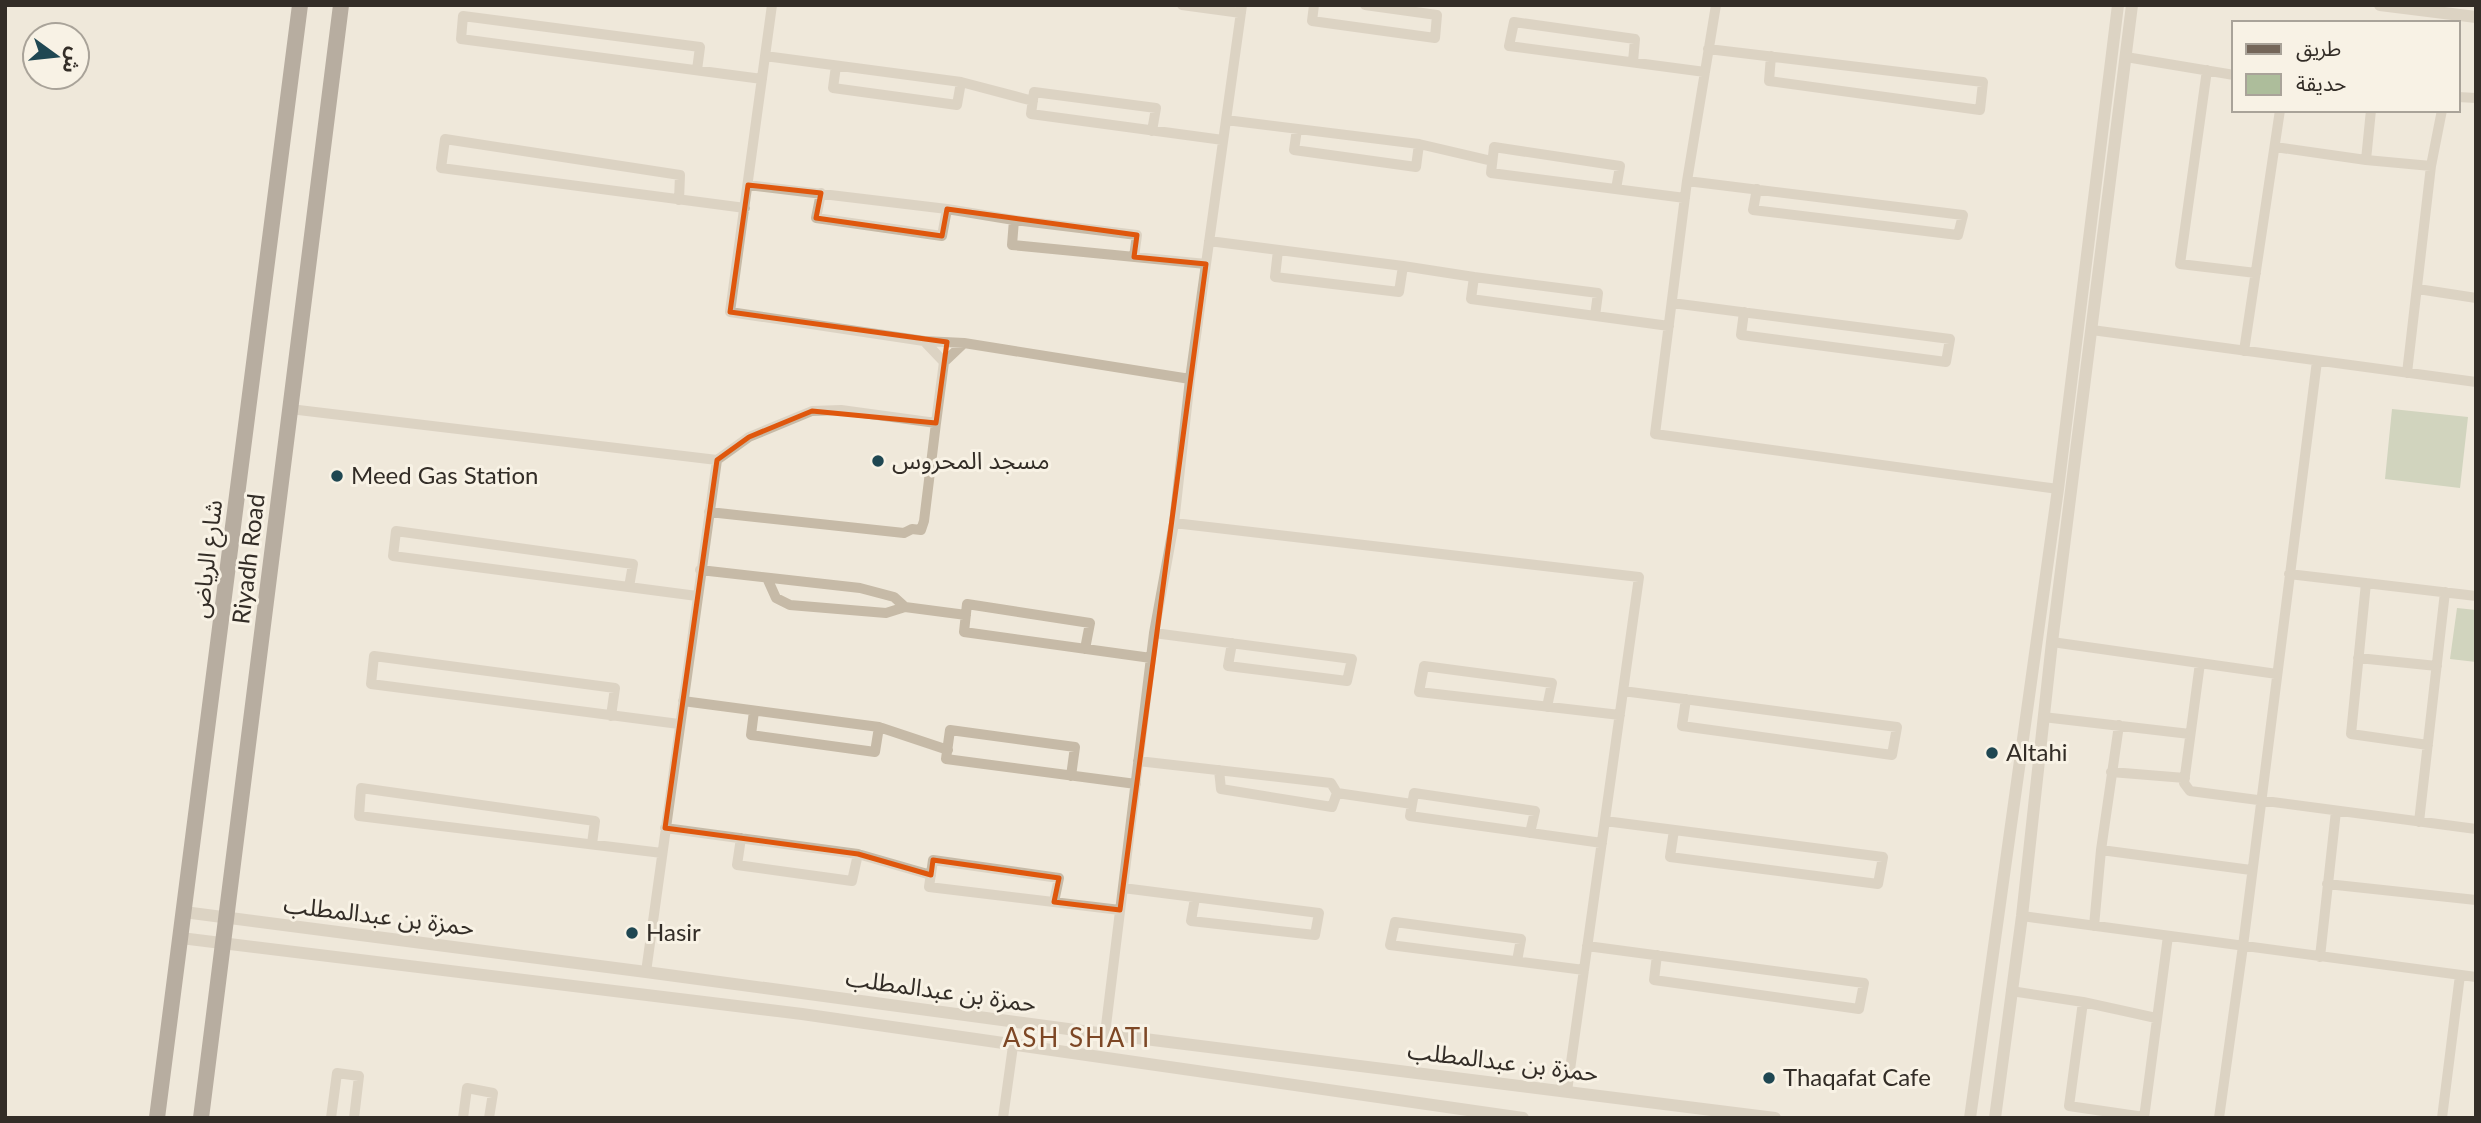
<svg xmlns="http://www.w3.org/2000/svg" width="2481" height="1123" font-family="Lato,'Noto Sans Arabic',sans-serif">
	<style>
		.green { fill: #adbd9b }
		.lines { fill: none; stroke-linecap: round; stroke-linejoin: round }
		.minor { stroke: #c6baa7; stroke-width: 10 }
		.tertiary { stroke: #c6baa7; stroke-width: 12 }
		.primary { stroke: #746659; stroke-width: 16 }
		.marked { fill: none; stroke: #df570d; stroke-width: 5; stroke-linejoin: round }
		.poi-dot { fill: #1f4752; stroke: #f8f2e5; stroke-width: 2.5 }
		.labels { text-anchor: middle; stroke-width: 6; stroke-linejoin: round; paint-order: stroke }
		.poi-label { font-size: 24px; fill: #332d27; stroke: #f8f2e5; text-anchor: start }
		.street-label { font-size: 24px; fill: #332d27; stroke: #f8f2e5 }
		.neighbourhood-label { font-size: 26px; letter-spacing: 2px; fill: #7d4725; stroke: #f8f2e5 }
	</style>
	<rect width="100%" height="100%" fill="#efe8da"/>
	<path class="green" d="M2392,409L2468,417L2460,488L2385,479Z
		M2457,608L2476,610V662L2450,659Z"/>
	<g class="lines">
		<path class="minor" d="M772,5L730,312L924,341L964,343L1190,379L1242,5
			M1182,5L1241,13
			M1314,5L1312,21L1435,38L1437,15L1365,5
			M1716,5L1687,181L1655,434L2058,489
			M1708,49L1983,82L1980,110L1769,81L1771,56
			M765,56L961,82L957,105L833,88L836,66
			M2126,57L2234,75
			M1633,62L1635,39L1514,22L1509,46L1705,72
			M697,70L700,47L463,16L461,39L762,79
			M2207,70L2180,264L2256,273
			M961,82L1033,101
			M2458,97L2476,98
			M1226,120L1419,144L1416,167L1294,150L1297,129
			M1152,131L1156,108L1034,92L1031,114L1223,140
			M1419,144L1492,161
			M2275,147L2366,160L2431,166
			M2366,160L2371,110
			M1687,181L1963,215L1958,235L1753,210L1757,189
			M748,185L947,209L942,236L816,218L821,193
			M1616,189L1620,166L1494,147L1491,173L1685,198
			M679,200L680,175L445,139L441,168L745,208
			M947,209L1014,220
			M1209,241L1403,266L1399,292L1275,277L1278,250
			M1134,257L1137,235L1014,220L1012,245L1206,264
			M1403,266L1474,277
			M2418,289L2476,298
			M1672,303L1950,339L1946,362L1741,335L1744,312
			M1595,316L1598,293L1474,277L1471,299L1669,326
			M2092,330L2476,382
			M2244,351L2280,110
			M944,362L964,343
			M2407,373L2431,166L2442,110
			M290,409L717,460L646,972
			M717,460L749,437L812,411L841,410L936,423L944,362L924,341
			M709,512L904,533L912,529L921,530L924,521L936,423
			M1174,523L1190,379
			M700,570L860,588L894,597L905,607L966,615
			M2289,574L2476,596
			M767,578L776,598L790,605L886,613L905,607
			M2366,583L2351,734L2428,745
			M629,587L633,564L396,531L393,556L697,596
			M1154,633L1352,659L1347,681L1228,666L1232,643
			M2052,642L2277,674
			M1085,649L1090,623L967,604L964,632L1151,658
			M2358,658L2437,666
			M2200,663L2184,783L2190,791L2476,829
			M1623,691L1897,727L1892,755L1682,726L1686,699
			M683,701L879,727L875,752L751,735L754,711
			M1547,707L1552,683L1424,666L1419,692L1620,715
			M611,716L615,688L374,656L371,684L679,724
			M2043,717L2190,734
			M879,727L948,750
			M1138,761L1331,783L1337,793L1332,807L1221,789L1219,770
			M2111,772L2185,778
			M1071,776L1075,747L950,730L946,759L1136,784
			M1337,793L1412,804
			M1605,821L1883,857L1878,884L1670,857L1674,830
			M2419,822L2445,592
			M665,828L858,854L852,881L737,865L741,838
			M1530,833L1535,811L1414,793L1410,816L1602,843
			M592,844L595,821L361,788L359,816L662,853
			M2101,850L2251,870
			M858,854L931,875
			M2327,884L2476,900
			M1123,888L1319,913L1315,935L1191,921L1195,898
			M1054,902L1059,878L933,860L929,887L1120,910
			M2022,916L2476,977
			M2094,926L2101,850L2119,725
			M1587,946L1864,983L1859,1009L1654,980L1657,955
			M2320,957L2336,811
			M1517,961L1521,939L1395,922L1390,945L1584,970
			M2011,991L2083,1002L2156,1018
			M2083,1002L2069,1106L2144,1117
			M1105,1034L1154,633L1174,523L1639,577L1567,1091
			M331,1118L337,1073L359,1076L354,1118
			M463,1118L467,1088L493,1093L489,1118
			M1003,1118L1013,1046
			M2144,1118L2168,936
			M2219,1118L2243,946L2317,361
			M2442,1118L2460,975"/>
		<path class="tertiary" d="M2380,5L2476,17
			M184,912L646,972L1105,1034L1775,1118
			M181,938L802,1014L1523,1118
			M1970,1118L2058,489L2118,5
			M1995,1118L2022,916L2052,642L2132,5"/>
		<path class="primary" d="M157,1118L300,5
			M201,1118L341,5"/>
	</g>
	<path d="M0 0H2481V1123H0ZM748,185L821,193L816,218L942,236L947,209L1137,235L1134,257L1206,264L1120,910L1054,902L1059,878L933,860L931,875L858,854L665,828L717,460L749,437L812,411L936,423L947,342L730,312Z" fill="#efe8da" fill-opacity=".55" fill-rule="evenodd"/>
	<path class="marked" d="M748,185L821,193L816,218L942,236L947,209L1137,235L1134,257L1206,264L1120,910L1054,902L1059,878L933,860L931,875L858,854L665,828L717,460L749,437L812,411L936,423L947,342L730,312Z"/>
	<g class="poi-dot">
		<circle cx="878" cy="461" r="7"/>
		<circle cx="337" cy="476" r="7"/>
		<circle cx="1992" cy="753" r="7"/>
		<circle cx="632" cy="933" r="7"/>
		<circle cx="1769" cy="1078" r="7"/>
	</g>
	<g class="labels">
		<g class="poi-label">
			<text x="892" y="469">مسجد المحروس</text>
			<text x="351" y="484">Meed Gas Station</text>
			<text x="2006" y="761">Altahi</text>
			<text x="646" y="941">Hasir</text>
			<text x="1783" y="1086">Thaqafat Cafe</text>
		</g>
		<g class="street-label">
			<text transform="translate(207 559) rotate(-83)" y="8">شارع الرياض</text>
			<text transform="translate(249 559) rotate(-83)" y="8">Riyadh Road</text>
			<text transform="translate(379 916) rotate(7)" y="8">حمزة بن عبدالمطلب</text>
			<text transform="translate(941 991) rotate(8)" y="8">حمزة بن عبدالمطلب</text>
			<text transform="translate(1503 1062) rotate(7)" y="8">حمزة بن عبدالمطلب</text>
		</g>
		<g class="neighbourhood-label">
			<text x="1077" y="1047">ASH SHATI</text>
		</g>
	</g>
	<rect width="2481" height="1123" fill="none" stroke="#332d27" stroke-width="14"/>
	<rect x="2232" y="21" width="228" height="91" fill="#f8f2e5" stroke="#a9a399" stroke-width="2"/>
	<rect x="2246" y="44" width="35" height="10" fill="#746659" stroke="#a9a399" stroke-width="2"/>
	<text x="2296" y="56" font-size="21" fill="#332d27">طريق</text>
	<rect x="2246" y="74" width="35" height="21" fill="#adbd9b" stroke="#a9a399" stroke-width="2"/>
	<text x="2296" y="91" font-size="21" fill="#332d27">حديقة</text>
	<g transform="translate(56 56) rotate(105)"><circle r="33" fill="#f8f2e5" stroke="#a9a399" stroke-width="2"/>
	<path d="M0-5L12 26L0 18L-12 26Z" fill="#1f4752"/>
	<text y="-10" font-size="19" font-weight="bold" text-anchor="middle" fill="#332d27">ش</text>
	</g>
</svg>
